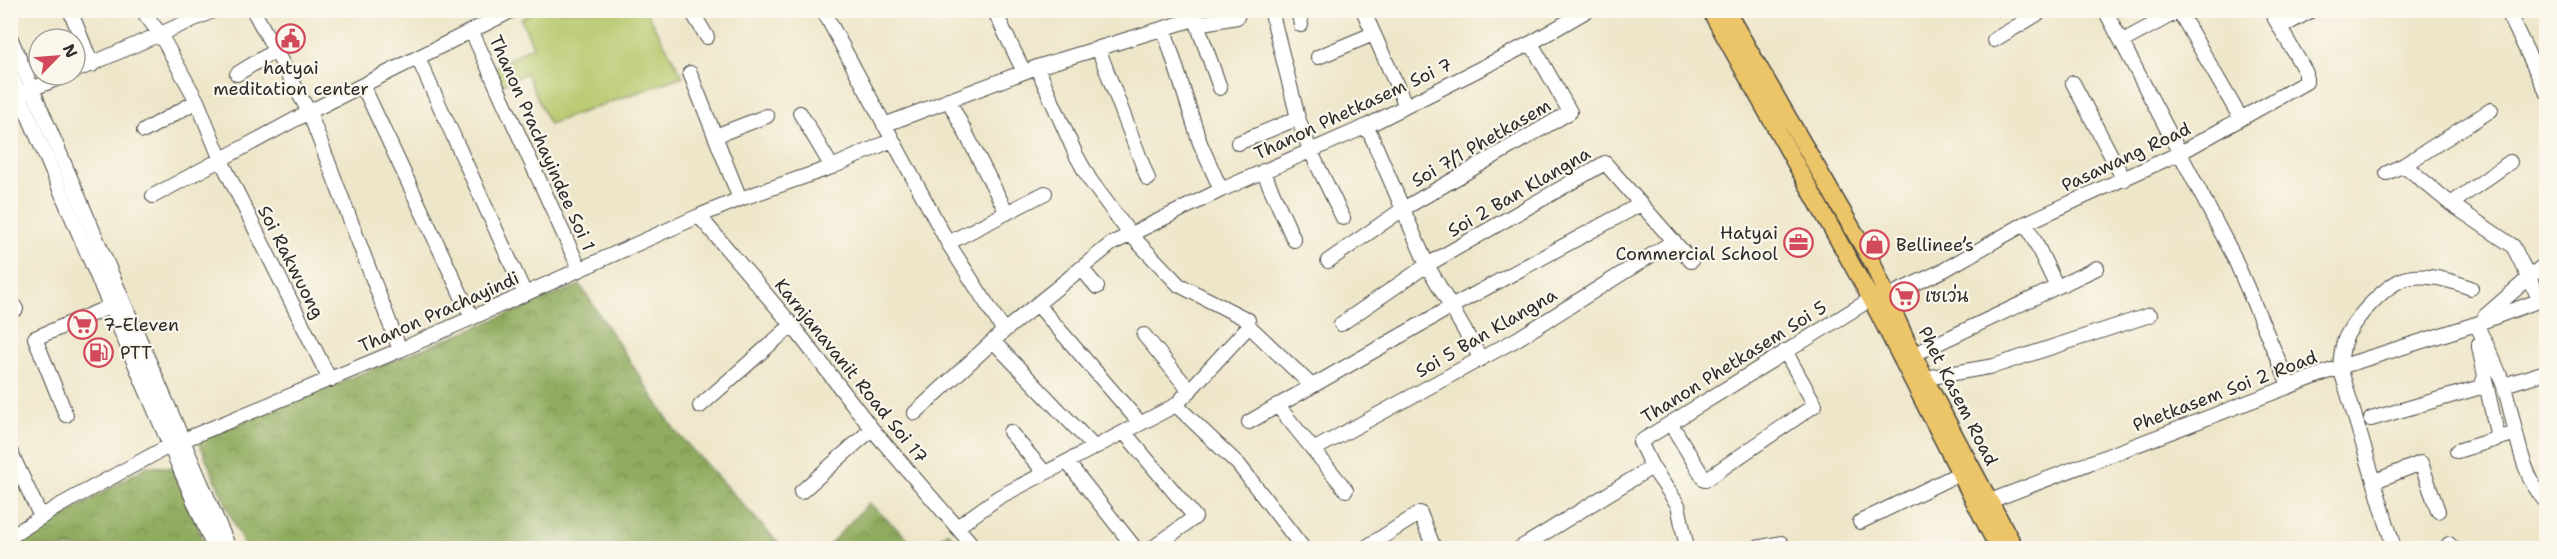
<svg xmlns="http://www.w3.org/2000/svg" width="2557" height="559" font-family="'Shantell Sans','Playpen Sans Thai',sans-serif">
	<style>
		.green { fill: #b5c76a; stroke: #70794a; stroke-width: 1.5 }
		.forest { fill: url(#forest-crowns); stroke: #5e6c44; stroke-width: 1.5 }
		.lines { fill: none; stroke-linecap: round; stroke-linejoin: round }
		.minor-casing { stroke: #484743; stroke-width: 16 }
		.major-casing { stroke: #484743; stroke-width: 19 }
		.minor { stroke: #fff; stroke-width: 14 }
		.major { stroke: #edc569; stroke-width: 16 }
		.labels { text-anchor: middle; stroke-width: 4.5; stroke-linejoin: round; paint-order: stroke }
		.poi-label { font-size: 18px; fill: #2b2b2b; stroke: #fbf7ec; text-anchor: start }
		.street-label { font-size: 18px; fill: #2b2b2b; stroke: #fbf7ec }
	</style>
	<defs>
		<pattern id="forest-crowns" width="20" height="18" patternUnits="userSpaceOnUse" patternTransform="scale(1.5)"><rect width="20" height="18" fill="#90ac5e"/><path d="M2 6a3 3 0 1 1 6 0M12 15a3 3 0 1 1 6 0" fill="none" stroke="#768c4e"/></pattern>
	</defs>
	<rect width="100%" height="100%" fill="#fbf7ec"/>
	<filter id="ink" filterUnits="userSpaceOnUse"><feTurbulence type="fractalNoise" baseFrequency=".0167" numOctaves="2"/><feDisplacementMap in="SourceGraphic" scale="12" xChannelSelector="R" yChannelSelector="G"/><feConvolveMatrix kernelMatrix="1 2 1 2 8 2 1 2 1" color-interpolation-filters="sRGB"/></filter>
	<filter id="wash" filterUnits="userSpaceOnUse"><feTurbulence type="fractalNoise" baseFrequency=".008" numOctaves="4" result="noise"/><feDisplacementMap in="SourceGraphic" scale="24" xChannelSelector="R" yChannelSelector="G"/><feGaussianBlur stdDeviation="1.35" result="paint"/><feColorMatrix in="noise" values="0 0 0 0 0 0 0 0 0 0 0 0 0 0 0 0 0 1.4 0 .05"/><feComposite in="paint" operator="in"/></filter>
	<g filter="url(#wash)">
		<rect width="100%" height="100%" fill="#eee6c9"/>
		<path class="green" d="M645,10L683,76L549,124L526,73L501,85L490,70L533,46L521,19L536,11Z"/>
		<path class="forest" d="M580,285L676,432L783,548H245L198,440Z
			M147,466L173,468L207,548H11Z
			M869,503L918,548H826Z
			M948,532L960,548H927Z"/>
	</g>
	<g filter="url(#ink)">
		<g class="lines">
			<defs>
				<path id="minor" d="M70,10L92,65
					M142,10L160,34L197,101L221,160L330,380
					M253,10L309,112L400,350
					M691,10L707,37
					M823,10L948,243L1004,331
					M994,10L1024,72
					M1271,10L1298,118L1310,150L1343,218
					M1298,10L1301,25
					M1363,10L1406,106
					M2105,10L2233,255L2289,385
					M2507,10L2546,91
					M2179,11L2241,119
					M1195,18L1220,88
					M1197,24L1237,17
					M2280,28L2312,10
					M1164,29L1200,143L1221,190
					M472,32L580,270
					M10,37L229,548
					M1994,40L2044,10
					M2123,41L2180,10
					M1098,48L1148,179
					M1318,57L1373,34
					M418,58L525,294
					M1037,67L1076,155L1090,180L1130,234L1179,285L1248,320L1249,326L1311,385
					M75,71L215,10
					M10,73L214,548
					M690,73L740,199
					M237,74L276,50
					M2073,83L2124,180
					M363,86L472,318
					M24,92L66,75
					M948,99L1007,213
					M800,113L832,167
					M884,125L1037,67L1191,20L1195,18L1192,10
					M1367,126L1427,265L1481,359
					M144,131L197,101
					M715,136L767,116
					M1238,143L1298,118
					M2404,165L2451,204L2513,246L2540,300
					M1263,171L1294,240
					M2387,173L2404,165L2491,110
					M153,196L309,112L513,10
					M2451,204L2510,162
					M699,216L792,325L872,429L975,548
					M2026,223L2057,287
					M948,243L1045,193
					M1328,261L1403,209L1570,112L1531,43
					M1081,268L1097,287
					M1886,297L1944,270L2026,223L2180,153L2306,82V73L2270,10
					M10,299L16,309
					M1037,304L1140,423
					M2485,316L2546,263
					M1341,324L1427,265L1605,163L1691,261
					M2476,324C2486,344 2497,365 2504,387C2517,426 2518,471 2546,502
					M1144,335L1190,391
					M993,341L1094,447
					M1915,354L2097,268
					M1926,378L1994,366L2150,315
					M2485,379L2498,438
					M2504,385L2546,372
					M1176,405L1239,465L1303,548
					M1277,405L1346,490
					M700,406L792,325
					M915,413L1004,331L1111,244L1221,190L1367,126L1531,43L1588,10
					M66,415L35,338L109,307
					M2371,419L2481,387L2485,376L2479,347V344L2482,342
					M1249,422L1451,307L1641,204
					M1671,424L1705,480L1815,405L1785,351
					M1010,432L1045,473
					M1124,432L1195,517L1153,548
					M1313,450L1517,339L1674,241
					M10,451L41,517
					M2457,451L2516,433
					M1067,462L1135,548
					M2375,481L2421,463L2438,511
					M801,492L872,429
					M1990,501L2340,367L2476,324L2546,298
					M1860,522L1958,474
					M957,527L999,497L1176,405L1249,326
					M10,537L57,507L169,446L400,350L699,216L740,199L832,167L892,140
					M2449,544L2452,548
					M1365,548L1420,513L1434,548
					M1520,548L1652,467
					M1687,548L1678,505L1652,467L1640,442L1871,299
					M1755,548L1781,543
					M2394,548L2340,367C2341,356 2342,344 2347,335C2356,317 2387,283 2407,278C2428,273 2452,281 2471,288"/>
				<path id="major" d="M1710,10L1871,299L1998,548
					M1726,10L1874,266C1913,363 1966,456 2015,548"/>
			</defs>
			<use href="#minor" class="minor-casing"/>
			<use href="#major" class="major-casing"/>
			<use href="#minor" class="minor"/>
			<use href="#major" class="major"/>
		</g>
	</g>
	<defs>
		<symbol id="civic-ring" viewBox="-11 -11 22 22"><circle r="9.5" fill="#fbf7ec" stroke="#d1495b" stroke-width="1.5"/><path d="M-.6-6.5H3V-4.5H.6V-3L4-1V1h2V6H-6V1h2V-1L-.6-3ZM-1.2 2.5V6h2.4V2.5Z" fill="#d1495b"/></symbol>
		<symbol id="office-ring" viewBox="-11 -11 22 22"><circle r="9.5" fill="#fbf7ec" stroke="#d1495b" stroke-width="1.5"/><path d="M-6-3h4V-5.5h4V-3h4V5H-6ZM-1-4.5V-3h2v-1.5ZM-6 0V1H6V0Z" fill="#d1495b"/></symbol>
		<symbol id="shop-ring" viewBox="-11 -11 22 22"><circle r="9.5" fill="#fbf7ec" stroke="#d1495b" stroke-width="1.5"/><path d="M-5-2.5h2.3a2.7 3.5 0 0 1 5.4 0H5L5.5 6h-11ZM-1.5-2.5h3a1.5 2.3 0 0 0-3 0Z" fill="#d1495b"/></symbol>
		<symbol id="supermarket-ring" viewBox="-11 -11 22 22"><circle r="9.5" fill="#fbf7ec" stroke="#d1495b" stroke-width="1.5"/><path d="M-6-5.5h2.5l.6 2H6L4.5 2H-2.5L-4.4-4H-6ZM-1.5 3.2a1.3 1.3 0 1 0 .1 0ZM3 3.2a1.3 1.3 0 1 0 .1 0Z" fill="#d1495b"/></symbol>
		<symbol id="fuel-ring" viewBox="-11 -11 22 22"><circle r="9.5" fill="#fbf7ec" stroke="#d1495b" stroke-width="1.5"/><path d="M-5.5-6h7V0h2V4h1.3V-2.5L3-4.5l.8-.8L6-3V5H2.5V1h-1V6h-7ZM-4.2-4.7v3.2H.2V-4.7Z" fill="#d1495b"/></symbol>
	</defs>
	<g fill-rule="evenodd">
		<use href="#civic-ring" x="274" y="22" width="33" height="33"/>
		<use href="#office-ring" x="1782" y="226" width="33" height="33"/>
		<use href="#shop-ring" x="1858" y="228" width="33" height="33"/>
		<use href="#supermarket-ring" x="1888" y="280" width="33" height="33"/>
		<use href="#supermarket-ring" x="66" y="308" width="33" height="33"/>
		<use href="#fuel-ring" x="82" y="336" width="33" height="33"/>
	</g>
	<g class="labels">
		<g class="poi-label">
			<text x="291" y="74" text-anchor="middle">hatyai<tspan x="291" dy="21">meditation center</tspan></text>
			<text x="1778" y="239" text-anchor="end">Hatyai<tspan x="1778" dy="21">Commercial School</tspan></text>
			<text x="1896" y="251">Bellinee’s</text>
			<text x="1925" y="302">เซเว่น</text>
			<text x="103" y="331">7-Eleven</text>
			<text x="120" y="359">PTT</text>
		</g>
		<g class="street-label">
			<text transform="translate(1353 109) rotate(-25)" y="6">Thanon Phetkasem Soi 7</text>
			<text transform="translate(542 143) rotate(66)" y="6">Thanon Prachayindee Soi 1</text>
			<text transform="translate(1481 143) rotate(-30)" y="6">Soi 7/1 Phetkasem</text>
			<text transform="translate(2126 157) rotate(-25)" y="6">Pasawang Road</text>
			<text transform="translate(1519 192) rotate(-30)" y="6">Soi 2 Ban Klangna</text>
			<text transform="translate(291 262) rotate(63)" y="6">Soi Rakwuong</text>
			<text transform="translate(439 312) rotate(-24)" y="6">Thanon Prachayindi</text>
			<text transform="translate(1486 333) rotate(-30)" y="6">Soi 5 Ban Klangna</text>
			<text transform="translate(1734 362) rotate(-32)" y="6">Thanon Phetkasem Soi 5</text>
			<text transform="translate(851 371) rotate(51)" y="6">Karnjanavanit Road Soi 17</text>
			<text transform="translate(2225 391) rotate(-21)" y="6">Phetkasem Soi 2 Road</text>
			<text transform="translate(1958 396) rotate(63)" y="6">Phet Kasem Road</text>
		</g>
	</g>
	<rect width="2557" height="559" fill="none" stroke="#fbf7ec" stroke-width="36"/>
	<g transform="translate(57 57) rotate(65)"><circle r="28" fill="#fbf7ec" stroke="#a8a59f" stroke-width="1.5"/>
	<path d="M0-4.5L10 22L0 15L-10 22Z" fill="#d1495b"/>
	<text y="-9" font-size="16" font-weight="bold" text-anchor="middle" fill="#2b2b2b">N</text>
	</g>
</svg>
